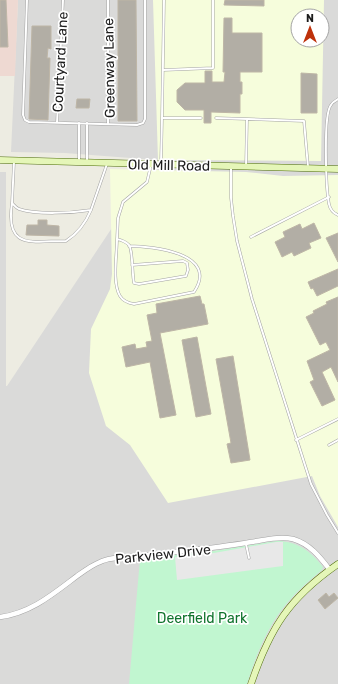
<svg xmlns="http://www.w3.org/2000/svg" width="338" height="684" font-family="Rubik,sans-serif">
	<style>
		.residential { fill: #dadad9; fill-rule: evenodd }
		.commercial { fill: #eed9d2 }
		.education { fill: #f6fddc; fill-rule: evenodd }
		.park { fill: #c1f6d0 }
		.parking { fill: #e8e8e8 }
		.building { fill: #b2aea5; stroke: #beb6a6 }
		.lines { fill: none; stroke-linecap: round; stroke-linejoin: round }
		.lane-casing { stroke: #a3a3a3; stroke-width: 3 }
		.street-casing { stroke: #a3a3a3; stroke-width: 5.5 }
		.secondary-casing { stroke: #4d6c0a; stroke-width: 7 }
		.lane { stroke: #fff; stroke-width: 2 }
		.street { stroke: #fff; stroke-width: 4.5 }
		.secondary { stroke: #e5f6b8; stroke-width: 6 }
		.labels { text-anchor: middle; stroke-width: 3.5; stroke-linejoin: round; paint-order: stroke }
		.street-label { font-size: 14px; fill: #1c1c1c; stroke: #fff }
		.park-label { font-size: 14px; fill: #11742e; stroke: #fff }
	</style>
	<rect width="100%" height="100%" fill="#edece2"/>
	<path class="residential" d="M18,0H338V684H0V172H6V386H7L157,160L65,153L11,152ZM298,16H322V40H298Z"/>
	<path class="commercial" d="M0,0H18L15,76H0Z"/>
	<path class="education" d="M153,0H324L321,161L158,160ZM298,16H322V40H298Z
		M110,169L246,172L283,176L338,175V527L320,496L312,476L168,503L130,445L106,426L89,373L91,329L110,289L112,274Z"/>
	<path class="park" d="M276,541C297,541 311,551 323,567L322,570C310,580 298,590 288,602C268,625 256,655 247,684H129L140,559L214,551Z"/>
	<path class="parking" d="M276,542H283V566L177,580L175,557L214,553Z"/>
	<path class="building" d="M0,0H6L8,47H0Z
		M118,0H136L137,121H118Z
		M225,0H264V6L224,5Z
		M224,18H232V33H262V72H240V82H242V94H240V113L211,112V123H204V110H185L177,102V90L185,83H205V71H212V82H224L225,72H223Z
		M32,26H51V49L48,48L47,58H50L48,120L29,119Z
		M301,73L317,74V113H301Z
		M77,99H90L89,108H76Z
		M38,220H47V225L59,226V236L26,235L27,225H38Z
		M314,223L321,238L309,243L311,248L294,256L292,252L282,257L275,242L285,237L283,232L300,224L302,229Z
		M338,233V262L326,238Z
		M338,269V286L317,296L313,288L311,289L308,282Z
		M200,296L202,304H204L208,324L160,333L176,415L160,418L150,362L126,367L122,347L135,344L136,349L147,347L146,342L152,341L147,315L157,313L156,304Z
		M338,297V382L331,367L322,372L335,400L322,406L310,382L314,380L307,361L330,350L326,342L320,345L306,317L314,313L313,311L327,304L326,302Z
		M197,337L211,414L196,417L182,340Z
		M233,356L250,460L231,463L227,444L231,443L216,359Z
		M326,593L329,597L334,593L338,598L325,609L318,600Z"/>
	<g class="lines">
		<defs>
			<path id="lane" d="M27,0L23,115L25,120L29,122L137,125L143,123L145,119V0
				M108,0V124
				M163,70L213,68V0
				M338,99C336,101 332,102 331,105C323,114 326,189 329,204C330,209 333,213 338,215
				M162,118L164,0
				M216,118L304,121L308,167
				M57,123L63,0
				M14,162L12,203C14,205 16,208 19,209C37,215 72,213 91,210L107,164
				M79,162V123
				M87,162V123
				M161,163L162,118H201
				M246,166L247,119
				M231,168V198L233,216L237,241L252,299L311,484L327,515L338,533
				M12,203C5,250 31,241 66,241C77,234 86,222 91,210
				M251,237L329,197
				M117,239C117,254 112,283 120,296C123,301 128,303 134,304L194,292C220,253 152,246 129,246
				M132,265L183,261L187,263L188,270L186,276L139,284L134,283C132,275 133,250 129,245C126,242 121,240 117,239L118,218L123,202L147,182L151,165
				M296,440L338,419
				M329,445L338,440
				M246,544L249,558"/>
			<path id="street" d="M0,617C31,613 53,594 77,576C84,571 92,565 100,562C112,556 134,557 148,555C183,551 217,548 251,542C265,540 279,536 293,539C310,544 320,557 330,570"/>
			<path id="secondary" d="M0,160L338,169
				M251,684C270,628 289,598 338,564"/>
		</defs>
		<use href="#lane" class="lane-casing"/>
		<use href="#street" class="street-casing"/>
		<use href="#secondary" class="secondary-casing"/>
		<use href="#lane" class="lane"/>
		<use href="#street" class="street"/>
		<use href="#secondary" class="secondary"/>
	</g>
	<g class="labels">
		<g class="street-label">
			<text transform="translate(60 62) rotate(-87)" y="5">Courtyard Lane</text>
			<text transform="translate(109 68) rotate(-91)" y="5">Greenway Lane</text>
			<text transform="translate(169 165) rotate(1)" y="5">Old Mill Road</text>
			<text transform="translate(163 554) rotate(-6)" y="5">Parkview Drive</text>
		</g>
		<g class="park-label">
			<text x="202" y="623">Deerfield Park</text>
		</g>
	</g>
	<g transform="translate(310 28)"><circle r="19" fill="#ffffff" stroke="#a4a4a4"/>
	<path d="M0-3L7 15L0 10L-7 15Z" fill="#be310b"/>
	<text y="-6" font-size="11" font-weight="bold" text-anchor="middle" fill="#1c1c1c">N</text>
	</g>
</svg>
